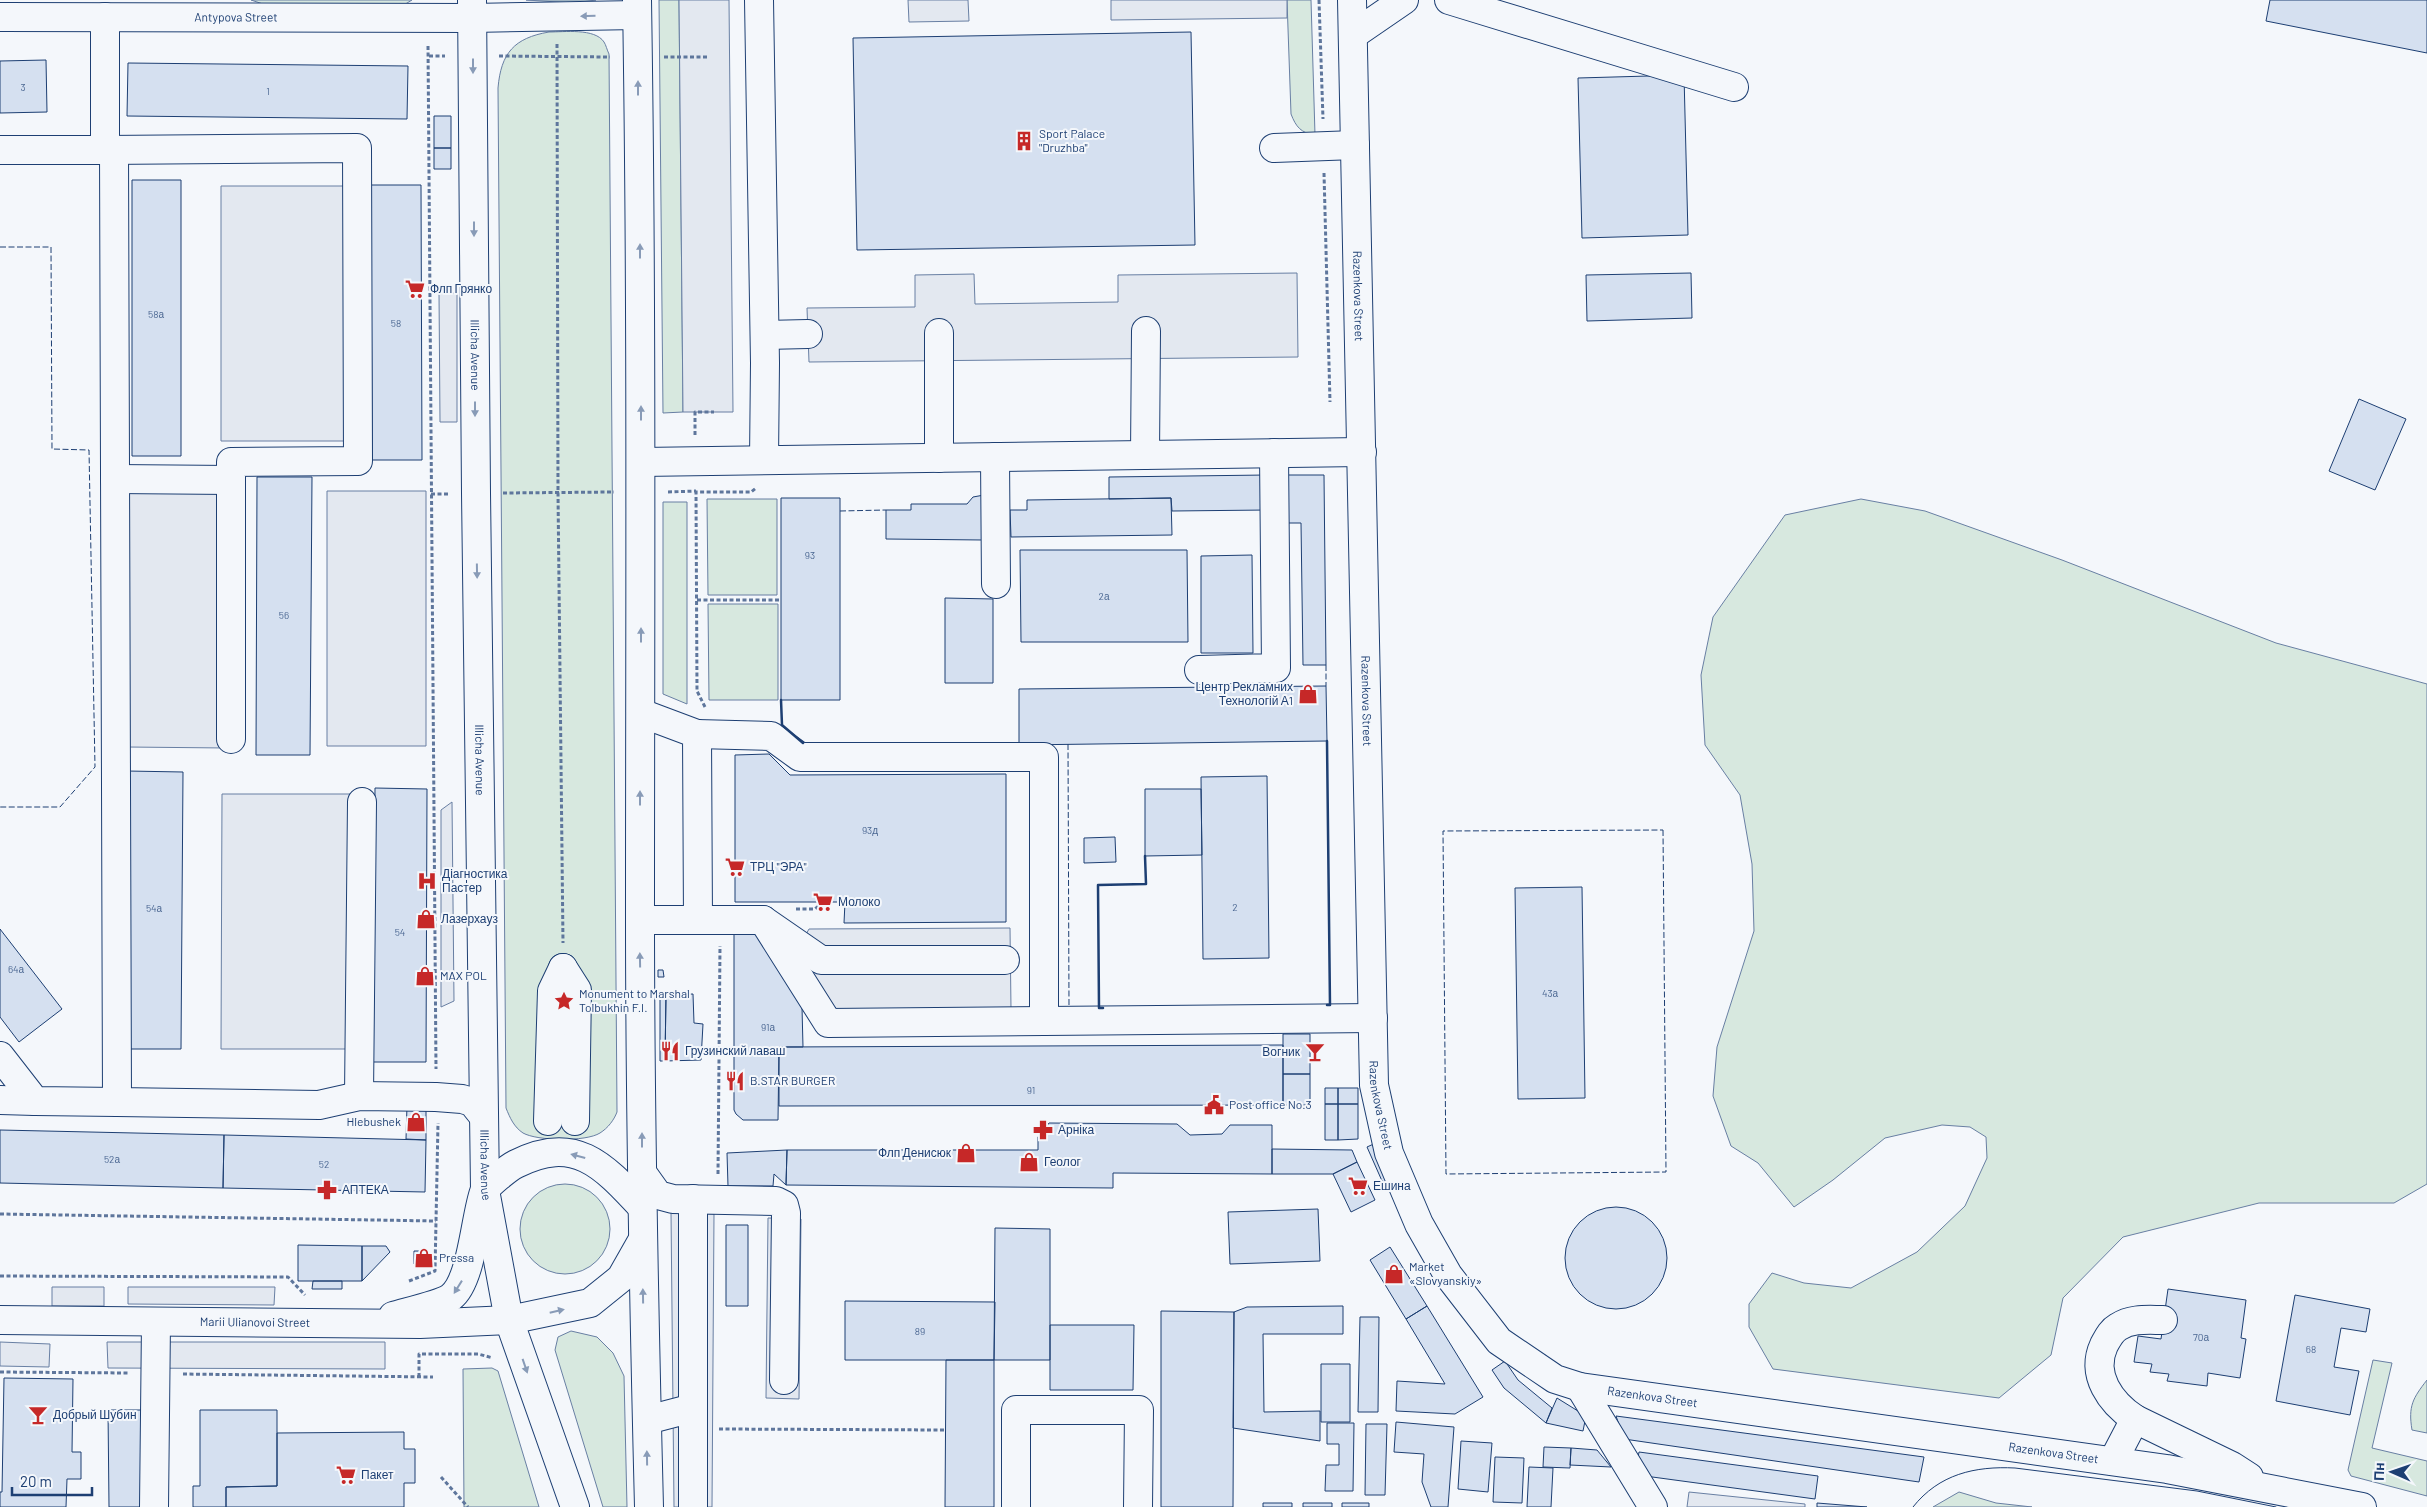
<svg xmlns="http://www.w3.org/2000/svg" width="2427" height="1507" font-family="Barlow,sans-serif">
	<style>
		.green { fill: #d7e8df; stroke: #687fa3 }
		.parking { fill: #e3e8f0; stroke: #687fa3 }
		.building { fill: #d5e0f0; stroke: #1d3f73 }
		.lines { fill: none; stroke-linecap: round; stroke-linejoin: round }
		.minor-casing { stroke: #1d3f73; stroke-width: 30 }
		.major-casing { stroke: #1d3f73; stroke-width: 30 }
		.path { stroke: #5e769c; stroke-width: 3; stroke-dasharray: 4 2.5; stroke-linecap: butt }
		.minor { stroke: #f4f7fb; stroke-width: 28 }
		.major { stroke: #f4f7fb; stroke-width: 28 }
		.tram { stroke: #1d3f73; stroke-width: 1 }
		.fence { stroke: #1d3f73; stroke-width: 1; stroke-dasharray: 6 2.5; stroke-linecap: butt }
		.wall { stroke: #1d3f73; stroke-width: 2.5 }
		.oneway { fill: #889bb7 }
		.labels { text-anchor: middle; stroke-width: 4; stroke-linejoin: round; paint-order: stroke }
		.number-label { font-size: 10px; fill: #4b6792 }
		.street-label { font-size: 12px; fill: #1d3f73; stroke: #f4f7fb }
		.poi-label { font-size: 12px; fill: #1d3f73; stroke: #f4f7fb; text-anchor: start }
	</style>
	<rect width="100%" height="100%" fill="#f4f7fb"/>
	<path class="green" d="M251,0H412L397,9L266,5Z
		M526,0H596L574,3Z
		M659,0H679L683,412L663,413Z
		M1287,0H1311L1315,135C1301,133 1296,127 1291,114Z
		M549,32C564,32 595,28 604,42C606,45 607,50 609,54L617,1112C614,1120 608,1128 600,1133C586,1142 537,1141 523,1133C514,1127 510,1118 506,1108L498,88C501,53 514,38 549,32Z
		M707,499H777V595H708Z
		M1861,499L1925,511L2062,560L2276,643L2427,684V1184L2394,1203H2259L2123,1237L2063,1298L2051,1355L1999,1398L1773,1369L1749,1327V1304L1772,1273L1804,1283L1851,1288L1917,1252L1965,1206L1987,1158L1986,1137L1970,1127L1942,1125L1885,1138L1833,1180L1794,1207L1758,1163L1731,1146L1713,1096L1717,1047L1754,931L1752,864L1740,795L1705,745L1701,675L1713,617L1785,515Z
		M663,502H687V704L663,694Z
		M708,604H778V700H709Z
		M520 1229a45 45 0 1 1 90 0a45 45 0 1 1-90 0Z
		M571,1331L597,1337L613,1353L624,1376L627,1507H603L555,1350L558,1337Z
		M2373,1360L2392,1363L2372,1448L2427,1461V1496L2351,1476L2348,1470Z
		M492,1368L498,1371L539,1507H464L463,1369Z
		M2427,1380V1433L2412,1430C2408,1406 2413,1398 2427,1380Z
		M1959,1492L1996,1503L2032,1507H1933Z"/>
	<path class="parking" d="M679,0H729L733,412H683Z
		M908,0H968L969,21L909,22Z
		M1111,0H1287V18L1111,20Z
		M221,186H349L348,441H221Z
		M1297,273L1298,357L809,362L807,308L915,307V275L974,274L975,304L1118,302V275Z
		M439,293H457V422H440Z
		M327,491H426V746H327Z
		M128,492L227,493L226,748L127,747Z
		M222,794H350L349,1049H221Z
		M452,802L454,1001L441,1007V810Z
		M1010,928L1011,1009L825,1010L792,959L809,929Z
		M671,1212L714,1214L712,1507H674Z
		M768,1218L801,1219L799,1399L766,1398Z
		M52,1287H104V1306H52Z
		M128,1287H275L274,1305L128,1304Z
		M0,1342L50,1344L49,1367L0,1366Z
		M107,1342H385V1369L108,1368Z
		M1689,1492L1805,1504V1507H1687Z"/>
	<path class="building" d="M2270,0H2427V53L2266,21Z
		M1191,32L1195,245L857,250L853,38Z
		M46,60L47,112L0,113V61Z
		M128,63L408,66L407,119L127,116Z
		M1684,75L1688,235L1582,238L1578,78Z
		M434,116H451V148H434Z
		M434,148H451V169H434Z
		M132,180H181V456H132Z
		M371,185H421L422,460H372Z
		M1691,273L1692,318L1587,321L1586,275Z
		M2359,399L2406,419L2375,490L2329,471Z
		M1266,475L1267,510L1172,511L1171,498L1109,499V477Z
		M1282,475H1324L1326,665H1303L1301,523H1283Z
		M257,477H312L310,755H256Z
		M984,495L983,540L886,539V510H911V504H967L973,497Z
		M781,498H840V700H781Z
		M1171,498L1172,535L1011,537L1010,510H1027V500Z
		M1020,550H1187L1188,642H1021Z
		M1252,555L1253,653H1201V556Z
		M945,598L993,599V683H945Z
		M1326,686L1327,741L1019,745V689Z
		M769,754L790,775L1006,774V922L844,923L845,902H735V755Z
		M127,771L183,772L181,1049H126Z
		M1267,776L1269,958L1203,959L1201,777Z
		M375,788L427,789L426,1062H373Z
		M1145,789H1201L1202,855L1145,856Z
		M1115,837L1116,862L1084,863V838Z
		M1582,887L1585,1098L1518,1099L1515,888Z
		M0,929L62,1009L19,1042L0,1017Z
		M734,933L758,934L802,1007L803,1047H779L778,1120H743L736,1114L734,1110Z
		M658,970H663L664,977H658Z
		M693,994L694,1023L703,1024L701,1060L665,1061L666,995Z
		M666,995L665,1061H660V996Z
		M1283,1034H1310V1074H1283Z
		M1283,1045V1105L779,1106V1047Z
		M1283,1074H1310V1105H1283Z
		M1325,1088H1338V1104H1325Z
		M1338,1088H1358V1104H1338Z
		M1325,1104H1338V1140H1325Z
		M1338,1104H1358V1139L1338,1140Z
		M407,1105L426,1106V1140L406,1139Z
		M1049,1123L1177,1124L1190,1135L1222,1134L1230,1125H1272V1174L1113,1173V1188L786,1185L787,1150H1038V1137Z
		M0,1130L224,1135L223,1188L0,1183Z
		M224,1135L426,1140L425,1192L223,1188Z
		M1378,1142L1397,1185L1386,1190L1367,1147Z
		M1272,1149L1352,1150L1357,1162L1333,1174H1272Z
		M787,1150L786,1185L774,1174L773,1186H728L727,1153Z
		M1357,1162L1375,1200L1351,1212L1333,1174Z
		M1565 1258a51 51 0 1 1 102 0a51 51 0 1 1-102 0Z
		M1318,1209L1320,1261L1230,1264L1228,1212Z
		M726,1225H748V1306H726Z
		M995,1228L1050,1229V1360H994Z
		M298,1245L362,1246V1281H298Z
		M362,1246H386L390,1252L362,1281Z
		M1390,1247L1427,1306L1406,1319L1370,1260Z
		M414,1251H424V1264H414Z
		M313,1281H342V1289H312Z
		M2168,1289L2246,1300L2241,1338L2246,1339L2240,1378L2208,1373L2207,1386L2167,1381L2169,1374L2150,1372L2152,1364L2134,1362L2138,1336L2161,1339Z
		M2295,1295L2370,1309L2366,1332L2341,1328L2334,1367L2359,1371L2350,1415L2276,1401Z
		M845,1301L995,1302L994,1360H845Z
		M1343,1306V1334H1263L1264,1412L1320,1411V1441L1233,1428L1234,1312L1247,1307Z
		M1427,1306L1483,1397L1455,1414L1396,1411L1397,1381L1445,1384L1406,1319Z
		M1161,1311L1234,1312L1233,1507H1161Z
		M1360,1317H1379L1378,1412H1358Z
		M1050,1325H1134L1133,1390H1050Z
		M946,1360H994V1507H945Z
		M1505,1361L1518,1380L1552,1408L1546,1423L1504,1388L1492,1370Z
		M1321,1364H1350V1422H1321Z
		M4,1378L73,1379L72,1452H81V1479H67L66,1507H0V1492H2Z
		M1557,1398L1586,1416L1583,1431L1546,1423Z
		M108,1410H142V1507H109Z
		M200,1410H277V1486L226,1487V1507H193V1486H200Z
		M1616,1416L1924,1457L1919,1482L1624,1439Z
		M1396,1422L1454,1427L1448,1507H1431L1422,1482L1424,1454L1394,1452Z
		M1327,1423H1354L1353,1491H1325L1326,1465H1339V1444H1327Z
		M1366,1424H1387L1385,1495H1365Z
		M404,1432V1449H415V1483H404V1507H226V1487L277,1486V1433Z
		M1461,1441L1492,1443L1488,1492L1458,1489Z
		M1544,1447L1571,1448L1570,1468L1543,1467Z
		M1571,1448L1597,1450L1611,1467L1570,1465Z
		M1639,1452L1818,1476L1815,1499L1645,1476L1637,1463Z
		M1495,1457L1524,1458L1522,1503L1493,1502Z
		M1529,1467L1553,1468L1551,1507H1527Z
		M1263,1503H1292V1507H1263Z
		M1303,1503H1332V1507H1303Z
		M1342,1503H1369V1507H1342Z
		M1817,1503L1867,1507H1817Z"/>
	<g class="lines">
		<defs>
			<g id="minor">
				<path d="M759,0L765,363L764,460"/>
				<path id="s1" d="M1352,0L1374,1085L1389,1153L1419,1224L1448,1275L1499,1341L1555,1379L1580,1387L2167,1469L2362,1507"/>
				<path d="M1449,0L1734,87"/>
				<path id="s2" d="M0,17L472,18L637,15"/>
				<path d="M105,17V150L357,148L358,461L231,462V739"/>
				<path d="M1353,35L1404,0"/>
				<path d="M1274,148L1355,145"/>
				<path d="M0,150H105"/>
				<path d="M114,150L117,1102L319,1105L359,1096L436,1097L462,1099L472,1102L484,1117"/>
				<path d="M939,333V458"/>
				<path d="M765,335L808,334"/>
				<path d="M1145,455L1146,331"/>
				<path d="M995,457L996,584"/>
				<path d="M641,462L1362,452"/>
				<path d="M115,479L231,480"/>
				<path d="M1199,670L1276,668L1274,453"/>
				<path d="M641,713L697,734L698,920"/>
				<path d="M697,734L771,736L800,757H1044V1021"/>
				<path d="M640,920H763L821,960H1005"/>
				<path d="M763,920L828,1023L1373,1018"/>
				<path d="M563,968L577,990L575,1121"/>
				<path d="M0,1056L35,1101L117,1102"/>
				<path d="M359,1096L362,802"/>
				<path d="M0,1100L35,1101"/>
				<path d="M548,1121L552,991L563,968"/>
				<path d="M643,1174L658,1195L673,1199L776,1201L784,1205L786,1213L784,1380"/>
				<path d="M393,1316C406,1312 442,1304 451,1297C472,1281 475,1217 484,1192C487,1185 508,1168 516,1164C575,1134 603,1165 642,1207"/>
				<path id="s3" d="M0,1320L420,1324L509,1320L590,1303L621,1278L642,1241"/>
				<path d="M1580,1387L1653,1507"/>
				<path d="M2135,1419C2111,1403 2090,1375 2104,1345C2108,1338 2111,1331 2118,1327C2132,1318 2148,1320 2163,1320"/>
				<path d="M647,1420L693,1408"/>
				<path d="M2113,1461L2135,1419L2232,1466L2249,1477"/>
				<path d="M154,1507L156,1322"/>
				<path d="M693,1507V1199"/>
				<path d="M1016,1507V1410H1139L1138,1507"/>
			</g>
			<g id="major">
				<path id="s4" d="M472,0L476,493L485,1190L509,1320L575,1507"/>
				<path d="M637,0C642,305 640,611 640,916C640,1113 644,1310 649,1507"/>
			</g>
		</defs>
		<use href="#minor" class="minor-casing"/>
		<use href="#major" class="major-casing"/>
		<path class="path" d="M1319,0L1323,119
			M557,44L558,493L563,943
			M428,46L436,1069
			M429,56H445
			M499,56L610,57
			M664,57H708
			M1324,173L1330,402
			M695,435V412H714
			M668,492L696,491
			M503,493L614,492
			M431,494H449
			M697,600H781
			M705,707L697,691L696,492H751L756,488
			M796,909H815L823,902
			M718,1174L720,946
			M0,1214L436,1221
			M0,1276L288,1277L305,1295
			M409,1281L435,1271L438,1123
			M0,1372L129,1373
			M183,1374L433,1377
			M419,1377V1354H478L493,1358
			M719,1429L946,1430
			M441,1477L468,1507"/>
		<use href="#minor" class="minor"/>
		<use href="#major" class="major"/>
		<path class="tram" d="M1913,1507C1939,1474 1975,1466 2015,1468L2197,1491L2276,1507"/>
		<path class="fence" d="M0,247H51L52,449L89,450L95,767L60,807H0
			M840,511L886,510
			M1326,665V686
			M1068,744L1069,1006
			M1663,830L1666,1172L1446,1174L1443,831Z"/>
		<path class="wall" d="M781,700L782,725L803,743
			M1327,741L1330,1005H1327
			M1103,1008H1099L1098,885L1146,884L1145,856"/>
	</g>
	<defs><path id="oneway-solid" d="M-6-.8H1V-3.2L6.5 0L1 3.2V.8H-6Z" transform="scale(1.25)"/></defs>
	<g class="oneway">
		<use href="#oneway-solid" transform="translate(588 16) rotate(179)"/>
		<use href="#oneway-solid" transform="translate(473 66) rotate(90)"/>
		<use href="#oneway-solid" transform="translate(638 88) rotate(-90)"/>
		<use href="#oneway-solid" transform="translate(474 229) rotate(90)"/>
		<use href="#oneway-solid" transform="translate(640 251) rotate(-90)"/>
		<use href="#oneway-solid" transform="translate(475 409) rotate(90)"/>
		<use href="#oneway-solid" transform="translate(641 413) rotate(-90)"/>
		<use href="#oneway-solid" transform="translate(477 571) rotate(89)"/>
		<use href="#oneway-solid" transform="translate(641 635) rotate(-90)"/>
		<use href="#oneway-solid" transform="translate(640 798) rotate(-90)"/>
		<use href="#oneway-solid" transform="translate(640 960) rotate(-91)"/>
		<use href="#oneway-solid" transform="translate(642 1140) rotate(-90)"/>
		<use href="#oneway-solid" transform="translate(578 1156) rotate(-165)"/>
		<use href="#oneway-solid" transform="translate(458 1287) rotate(122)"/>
		<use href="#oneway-solid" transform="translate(643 1296) rotate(-91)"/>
		<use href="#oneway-solid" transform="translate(557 1311) rotate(-13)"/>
		<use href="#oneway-solid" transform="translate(525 1366) rotate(71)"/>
		<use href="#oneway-solid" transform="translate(647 1458) rotate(-91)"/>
	</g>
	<defs>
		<symbol id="building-bare" viewBox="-9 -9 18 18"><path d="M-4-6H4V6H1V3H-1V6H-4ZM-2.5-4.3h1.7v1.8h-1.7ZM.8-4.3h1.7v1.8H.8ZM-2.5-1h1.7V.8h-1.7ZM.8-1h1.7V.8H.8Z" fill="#c62828" stroke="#f4f7fb" stroke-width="2.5" paint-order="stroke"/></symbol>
		<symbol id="supermarket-bare" viewBox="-9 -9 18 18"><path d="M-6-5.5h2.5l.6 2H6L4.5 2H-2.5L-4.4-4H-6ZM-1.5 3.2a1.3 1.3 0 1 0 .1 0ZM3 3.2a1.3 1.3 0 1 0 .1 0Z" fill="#c62828" stroke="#f4f7fb" stroke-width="2.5" paint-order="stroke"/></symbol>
		<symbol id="shop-bare" viewBox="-9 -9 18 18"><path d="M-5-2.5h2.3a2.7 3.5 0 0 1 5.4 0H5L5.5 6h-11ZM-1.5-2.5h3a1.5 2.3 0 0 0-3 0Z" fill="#c62828" stroke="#f4f7fb" stroke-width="2.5" paint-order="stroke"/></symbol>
		<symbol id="hospital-bare" viewBox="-9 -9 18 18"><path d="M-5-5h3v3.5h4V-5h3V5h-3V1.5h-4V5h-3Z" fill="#c62828" stroke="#f4f7fb" stroke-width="2.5" paint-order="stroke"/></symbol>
		<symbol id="sight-bare" viewBox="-9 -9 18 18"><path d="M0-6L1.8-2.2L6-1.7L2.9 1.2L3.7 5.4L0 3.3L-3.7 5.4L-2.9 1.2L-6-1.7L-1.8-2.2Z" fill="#c62828" stroke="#f4f7fb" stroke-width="2.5" paint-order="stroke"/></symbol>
		<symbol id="restaurant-bare" viewBox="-9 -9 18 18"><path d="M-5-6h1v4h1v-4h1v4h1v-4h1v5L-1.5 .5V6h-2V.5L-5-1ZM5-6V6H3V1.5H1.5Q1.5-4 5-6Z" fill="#c62828" stroke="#f4f7fb" stroke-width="2.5" paint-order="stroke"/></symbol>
		<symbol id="bar-bare" viewBox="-9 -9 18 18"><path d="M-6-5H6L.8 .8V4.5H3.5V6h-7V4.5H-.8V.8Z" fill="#c62828" stroke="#f4f7fb" stroke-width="2.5" paint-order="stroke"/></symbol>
		<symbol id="civic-bare" viewBox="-9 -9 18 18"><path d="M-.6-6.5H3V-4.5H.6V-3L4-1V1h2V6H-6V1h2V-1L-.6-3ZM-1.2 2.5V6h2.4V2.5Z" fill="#c62828" stroke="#f4f7fb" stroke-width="2.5" paint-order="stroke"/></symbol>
		<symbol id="pharmacy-bare" viewBox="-9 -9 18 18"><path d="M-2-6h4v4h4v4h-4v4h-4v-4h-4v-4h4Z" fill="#c62828" stroke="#f4f7fb" stroke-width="2.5" paint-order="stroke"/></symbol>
	</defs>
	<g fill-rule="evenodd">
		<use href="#building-bare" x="1010" y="127" width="28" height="28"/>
		<use href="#supermarket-bare" x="401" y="275" width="28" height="28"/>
		<use href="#shop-bare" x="1294" y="680" width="28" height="28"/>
		<use href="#supermarket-bare" x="721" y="853" width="28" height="28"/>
		<use href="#hospital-bare" x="413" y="867" width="28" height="28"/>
		<use href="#supermarket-bare" x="809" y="888" width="28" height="28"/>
		<use href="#shop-bare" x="412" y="905" width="28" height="28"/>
		<use href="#shop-bare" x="411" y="962" width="28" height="28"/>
		<use href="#sight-bare" x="550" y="987" width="28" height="28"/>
		<use href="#restaurant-bare" x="656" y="1037" width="28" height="28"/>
		<use href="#bar-bare" x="1301" y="1038" width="28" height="28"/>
		<use href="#restaurant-bare" x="721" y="1067" width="28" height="28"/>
		<use href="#civic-bare" x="1200" y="1091" width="28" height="28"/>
		<use href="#shop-bare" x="402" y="1108" width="28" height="28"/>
		<use href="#pharmacy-bare" x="1029" y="1116" width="28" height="28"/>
		<use href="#shop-bare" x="952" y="1139" width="28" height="28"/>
		<use href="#shop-bare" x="1015" y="1148" width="28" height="28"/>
		<use href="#supermarket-bare" x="1344" y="1172" width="28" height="28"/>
		<use href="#pharmacy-bare" x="313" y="1176" width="28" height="28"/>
		<use href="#shop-bare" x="410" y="1244" width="28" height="28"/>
		<use href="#shop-bare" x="1380" y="1260" width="28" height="28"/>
		<use href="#bar-bare" x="24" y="1401" width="28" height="28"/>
		<use href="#supermarket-bare" x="332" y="1461" width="28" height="28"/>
	</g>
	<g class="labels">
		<g class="number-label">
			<text x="23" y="91">3</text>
			<text x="268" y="95">1</text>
			<text x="156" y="318">58а</text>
			<text x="396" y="327">58</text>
			<text x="810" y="559">93</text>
			<text x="1104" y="600">2а</text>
			<text x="284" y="619">56</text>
			<text x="870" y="834">93д</text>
			<text x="1235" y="911">2</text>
			<text x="154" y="912">54а</text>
			<text x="400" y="936">54</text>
			<text x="16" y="973">64а</text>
			<text x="1550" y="997">43а</text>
			<text x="768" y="1031">91а</text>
			<text x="1031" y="1094">91</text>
			<text x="112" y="1163">52а</text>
			<text x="324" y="1168">52</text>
			<text x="920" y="1335">89</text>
			<text x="2201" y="1341">70а</text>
			<text x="2311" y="1353">68</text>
		</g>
		<g class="street-label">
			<text dy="4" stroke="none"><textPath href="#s2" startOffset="236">Antypova Street</textPath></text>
			<text dy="4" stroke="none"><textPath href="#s1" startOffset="296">Razenkova Street</textPath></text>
			<text dy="4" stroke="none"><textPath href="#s4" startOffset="355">Illicha Avenue</textPath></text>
			<text dy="4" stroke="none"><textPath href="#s1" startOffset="701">Razenkova Street</textPath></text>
			<text dy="4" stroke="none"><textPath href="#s4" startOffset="760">Illicha Avenue</textPath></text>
			<text dy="4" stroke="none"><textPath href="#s1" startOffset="1106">Razenkova Street</textPath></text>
			<text dy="4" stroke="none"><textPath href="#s4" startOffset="1165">Illicha Avenue</textPath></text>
			<text dy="4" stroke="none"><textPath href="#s3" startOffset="255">Marii Ulianovoi Street</textPath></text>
			<text dy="4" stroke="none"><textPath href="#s1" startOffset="1541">Razenkova Street</textPath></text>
			<text dy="4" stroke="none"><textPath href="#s1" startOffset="1946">Razenkova Street</textPath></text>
		</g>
		<g class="poi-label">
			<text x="1039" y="138">Sport Palace<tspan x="1039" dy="14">"Druzhba"</tspan></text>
			<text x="430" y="293">Флп Грянко</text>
			<text x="1293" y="691" text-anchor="end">Центр Рекламних<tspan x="1293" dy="14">Технологій А1</tspan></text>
			<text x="750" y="871">ТРЦ "ЭРА"</text>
			<text x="442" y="878">Діагностика<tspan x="442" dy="14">Пастер</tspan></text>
			<text x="838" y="906">Молоко</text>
			<text x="441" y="923">Лазерхауз</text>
			<text x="440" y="980">MAX POL</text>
			<text x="579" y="998">Monument to Marshal<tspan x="579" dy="14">Tolbukhin F.I.</tspan></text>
			<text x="685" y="1055">Грузинский лаваш</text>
			<text x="1300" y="1056" text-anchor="end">Вогник</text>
			<text x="750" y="1085">B.STAR BURGER</text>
			<text x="1229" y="1109">Post office No.3</text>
			<text x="401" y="1126" text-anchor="end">Hlebushek</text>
			<text x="1058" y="1134">Арніка</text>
			<text x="951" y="1157" text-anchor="end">Флп Денисюк</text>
			<text x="1044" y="1166">Геолог</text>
			<text x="1373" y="1190">Ешина</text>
			<text x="342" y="1194">АПТЕКА</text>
			<text x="439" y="1262">Pressa</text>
			<text x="1409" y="1271">Market<tspan x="1409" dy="14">«Slovyanskiy»</tspan></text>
			<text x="53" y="1419">Добрый Шубин</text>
			<text x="361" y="1479">Пакет</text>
		</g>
	</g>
	<g transform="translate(2392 1472) rotate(272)" stroke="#f4f7fb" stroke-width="4" paint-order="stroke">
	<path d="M0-4L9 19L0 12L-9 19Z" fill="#1d3f73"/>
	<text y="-8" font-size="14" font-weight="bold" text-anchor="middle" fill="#1d3f73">Пн</text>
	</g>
	<path d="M12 1487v8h80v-8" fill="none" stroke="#1d3f73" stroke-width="2.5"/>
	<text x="20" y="1487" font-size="15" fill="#1d3f73" stroke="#f4f7fb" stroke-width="4" paint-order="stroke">20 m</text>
</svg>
